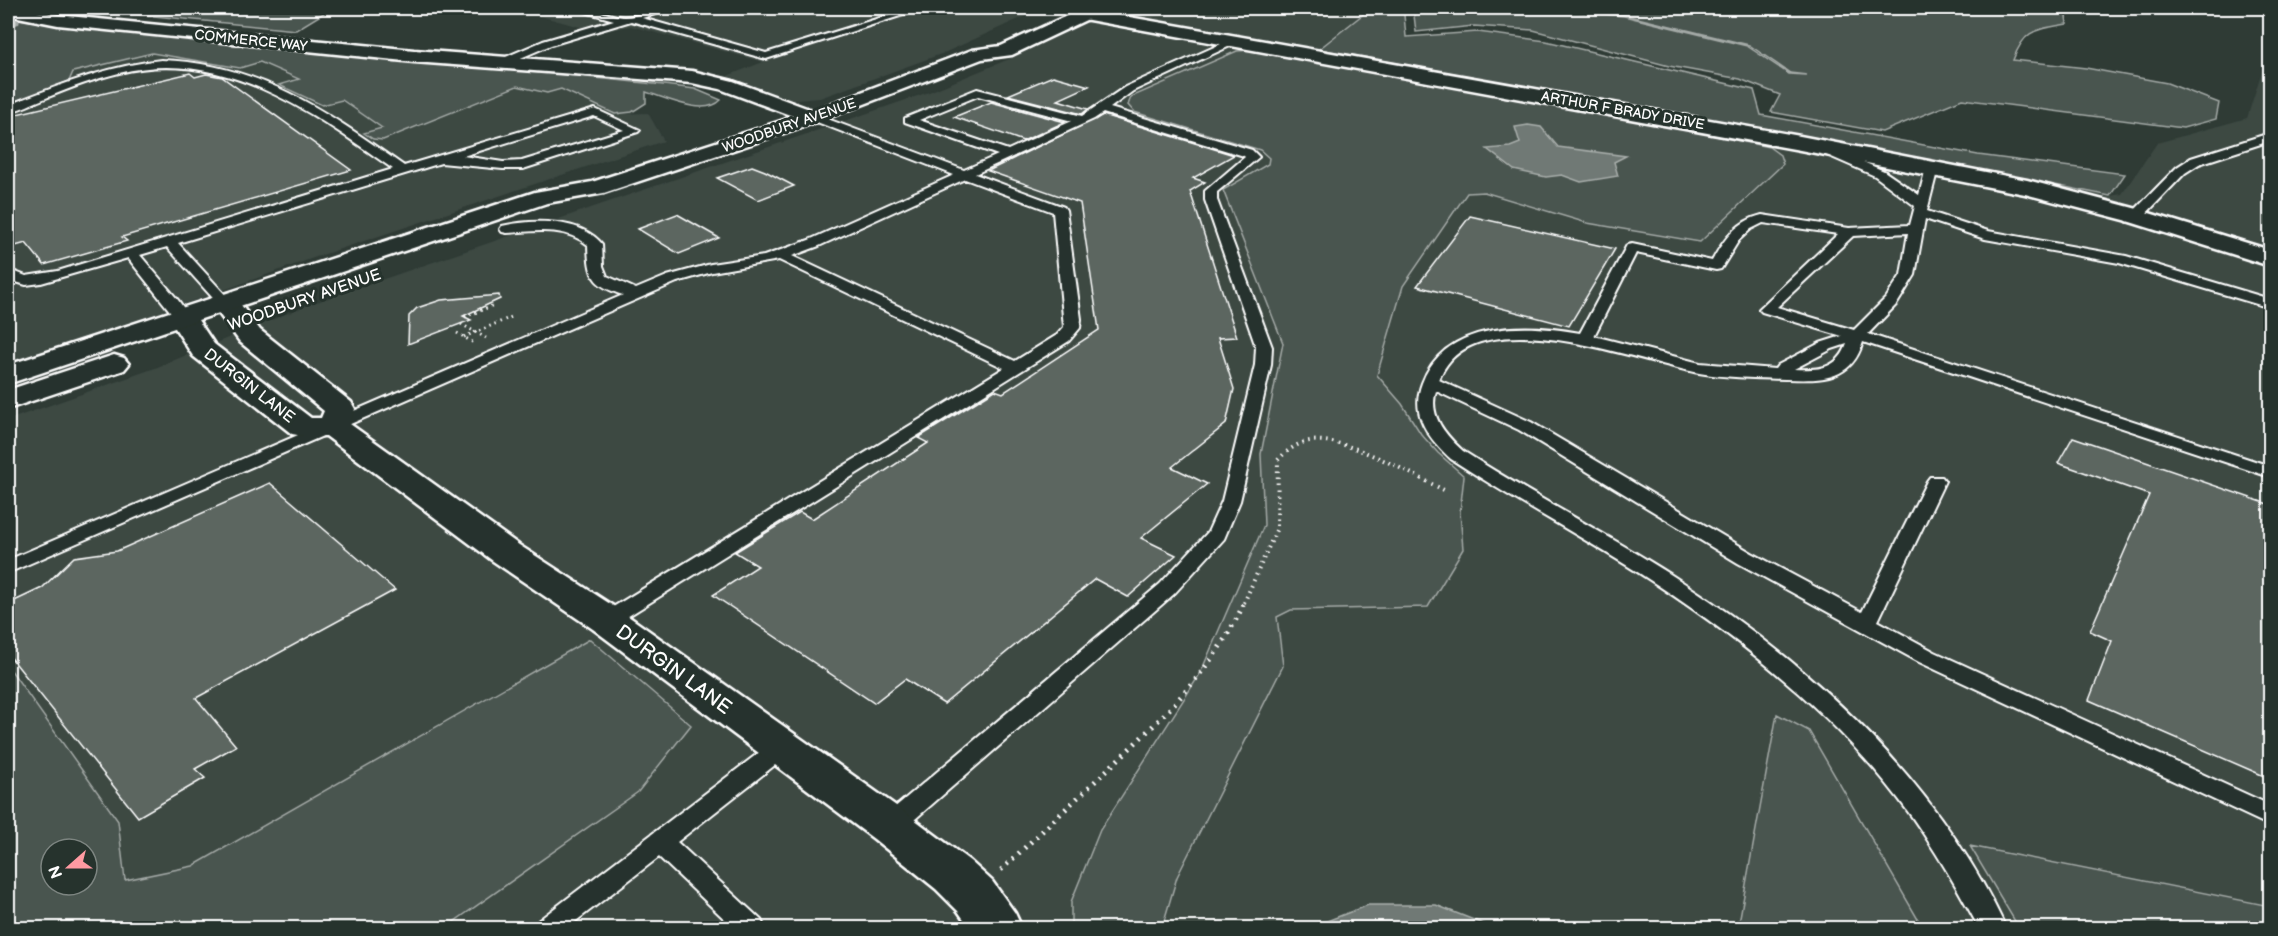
<svg xmlns="http://www.w3.org/2000/svg" width="2278" height="936" font-family="'Balsamiq Sans',sans-serif">
	<style>
		.built { fill: #3c4842 }
		.green { fill: #4a544f; stroke: #a4aaa7; stroke-width: 1.5; fill-rule: evenodd }
		.water { fill: #707975; stroke: #a9afac; stroke-width: 1.5 }
		.lines { fill: none; stroke-linecap: round; stroke-linejoin: round }
		.stream { stroke: #a9afac; stroke-width: 5 }
		.building { fill: #5b6661; stroke: #fff; stroke-width: 1.5 }
		.service-casing { stroke: #fff; stroke-width: 4 }
		.minor-casing { stroke: #fff; stroke-width: 5 }
		.tertiary-casing { stroke: #fff; stroke-width: 5 }
		.secondary-casing { stroke: #fff; stroke-width: 5 }
		.motorway-casing { stroke: #fff; stroke-width: 5 }
		.path-far2 { stroke: #fff; stroke-width: 3; stroke-dasharray: 1.5 4; stroke-linecap: butt }
		.path-far1 { stroke: #fff; stroke-width: 4; stroke-dasharray: 1.5 4.5; stroke-linecap: butt }
		.path { stroke: #fff; stroke-width: 5; stroke-dasharray: 2 6; stroke-linecap: butt }
		.service { fill: #26332d; fill-rule: evenodd }
		.minor { fill: #26332d; fill-rule: evenodd }
		.tertiary { fill: #26332d; fill-rule: evenodd }
		.secondary { fill: #26332d; fill-rule: evenodd }
		.motorway { fill: #26332d; fill-rule: evenodd }
		.labels { text-anchor: middle; stroke-width: 6; stroke-linejoin: round; paint-order: stroke }
		.far-street-label { font-size: 14px; fill: #fff; stroke: #26332d }
		.street-label { font-size: 16px; fill: #fff; stroke: #26332d }
		.near-street-label { font-size: 20px; fill: #fff; stroke: #26332d }
	</style>
	<rect width="100%" height="100%" fill="#2f3b35"/>
	<filter id="ink" filterUnits="userSpaceOnUse"><feTurbulence type="fractalNoise" baseFrequency=".0167" numOctaves="2"/><feDisplacementMap in="SourceGraphic" scale="12" xChannelSelector="R" yChannelSelector="G"/><feConvolveMatrix kernelMatrix="1 2 1 2 8 2 1 2 1" color-interpolation-filters="sRGB"/></filter>
	<g filter="url(#ink)">
		<path class="built" d="M511,8H1043L944,53L820,98L797,100L786,99L727,76L763,62L631,26L604,31L580,27Z
			M1117,8H1371L1320,49L1843,143L2110,196L2122,194L2157,143L2247,118L2267,55L2270,52V928H445L638,792L690,725L590,639L193,866L125,880L118,821L8,666V420L155,368L308,305L929,92L1009,59Z
			M152,53L239,68L260,62L300,80L280,86L322,105L342,100L383,128L365,134L383,140L517,86L547,93L561,89L615,114L648,113L664,141L319,256L8,367V105L69,81L72,72Z"/>
		<path class="green" d="M73,8H382L327,11L296,30Z
			M1371,8H1411L1404,15L1406,37L1478,32L1546,41L1754,90L1761,115L1978,155L2125,174L2110,196L1843,143L1319,49Z
			M1421,8H1545L1624,16L1747,46L1789,74L1807,75L1790,73L1749,45L1625,15L1557,8H2065L2067,24C2036,30 2025,28 2013,60L2086,68L2167,83L2219,103L2216,119L2183,128L1962,99L1882,132L1771,112L1780,95L1740,79L1669,66L1533,30L1474,26L1416,32L1414,15Z
			M8,18L664,85L695,89L721,100C705,117 666,98 646,92V103L632,112L615,114L561,89L547,93L517,86L383,140L373,139L364,133L382,128L342,100L322,105L279,85L299,79L260,62L240,68L152,53L73,72L69,81L8,105Z
			M1250,50L1633,119L1769,147L1780,155L1783,164L1700,242L1587,223L1484,192L1467,193L1403,286L1377,375L1402,404L1421,434L1438,453L1464,476L1460,512L1463,549L1428,607L1291,610L1277,617L1283,666L1177,877L1162,928H1071V902L1100,830L1200,674L1264,525L1261,454L1283,343L1223,190L1268,164L1269,158L1260,150L1134,112L1128,105L1131,97L1237,51Z
			M590,639L691,725L638,792L445,928H8V666L118,821L125,880L193,866ZM51,849H87V885H51Z
			M1777,714L1809,731L1923,928H1738Z
			M1970,846L2270,906V928H2019Z"/>
		<path class="water" d="M1528,125L1541,127L1558,147L1626,156L1614,162L1618,176L1581,182L1562,175L1546,177L1514,170L1487,149L1510,147L1520,143L1515,127Z
			M1368,905H1436L1494,928H1309Z"/>
		<g class="lines">
			<path class="stream" d="M8,25L17,22"/>
		</g>
		<path class="building" d="M190,73L195,77L206,74L222,77L351,170L122,237L127,241L44,265L26,243L8,248V116Z
			M1053,76L1089,86L1058,100L1088,109L1082,114L1008,95Z
			M991,102L1065,122L1023,141L954,117Z
			M1103,115L1234,155L1193,178L1205,182L1190,191L1237,337L1218,338L1234,389L1226,424L1172,467L1207,484L1141,538L1176,555L1128,597L1095,579L944,704L905,679L874,703L713,595L758,566L735,552L800,512L812,519L928,443L918,438L995,390L1003,393L1099,330L1080,203L988,171Z
			M752,166L765,171L794,186L758,200L717,178Z
			M677,214L719,238L679,254L638,229Z
			M1470,216L1615,249L1569,326L1417,286Z
			M499,295L500,299L463,316L471,320L408,344L409,316L417,308L441,300Z
			M2073,437L2271,505V779L2089,700L2112,641L2090,631L2149,495L2058,463Z
			M270,483L395,590L196,698L236,746L195,769L205,778L138,817L8,654V604L42,588L74,557L117,551Z"/>
		<g class="lines">
			<defs>
				<path id="service" d="M577,8C593,8 607,15 623,17C636,18 654,8 669,8L668,10L642,18L766,53L912,8H925L766,59L631,21L551,45L509,63H501V59L543,41L614,20L578,10Z
					M1050,8H1066L1089,14L1084,17Z
					M1232,39L1241,41L1133,91L1110,108L1252,150L1259,157L1217,192V200L1272,347L1271,365L1240,501L1224,539L1174,594L899,833L890,836L881,833L878,826L881,819L1160,584L1208,532L1222,501L1255,365L1256,347L1205,200V191L1245,157L1244,156L1103,113L1094,119L975,174L1064,207L1066,210L1081,319L1080,328L1069,341L614,625L607,627L600,625L597,620L600,615L1004,368L779,260L712,272L677,282L8,573V560L623,295C592,285 589,276 588,245C565,226 535,231 507,233L502,232L500,229L502,226C532,219 581,218 602,244L603,266L607,276L636,289L667,276L711,264L764,256L809,240L954,175L809,119V115H817L964,170L998,155L905,122V118L977,89L1082,116L1125,87ZM978,96L1072,121L1008,150L919,120ZM965,179L1053,212L1064,327L1057,335L1015,361L792,256L819,246Z
					M161,60C259,63 327,112 404,166L595,109L640,130L638,132L523,169H503L441,163L178,243L230,300L232,303L230,306H220L167,247L140,255L178,300L190,317L182,322L177,320L128,258L41,283L26,285L9,280L8,269L26,276L58,271L393,169C312,112 223,47 119,73C94,79 70,88 46,98C33,103 20,110 8,112V105C58,86 107,66 161,60ZM594,116L624,130L522,161L503,162L463,156Z
					M2270,133V141L2199,164L2185,173L2141,219L2136,220L2129,216L2177,167L2191,158Z
					M1831,148L1884,171L1919,195L1926,168L1928,165H1936L1938,168L1927,211L1988,231L2126,256L2270,299V308L2119,263L1985,239L1925,219L1915,275L1897,304L1868,334L2270,466V477L1863,342C1851,382 1820,380 1785,379C1757,378 1728,378 1699,373C1639,362 1470,294 1439,380L1531,422L1752,553L1862,612L1927,481L1930,477H1942L1945,481L1878,621L1935,652L2270,805V826L1919,662L1738,563L1519,430L1436,391C1428,416 1446,435 1463,451C1531,495 1602,531 1670,574C1808,662 1936,778 2006,928H1979C1952,878 1923,828 1886,783C1822,705 1741,640 1656,584C1589,540 1518,503 1451,459C1428,438 1410,414 1422,383C1445,321 1525,323 1580,333L1627,245L1632,244L1712,261C1724,239 1737,221 1762,215L1849,228L1910,225L1915,206L1875,176L1827,155L1825,152ZM1763,223L1838,234L1759,309L1762,312L1842,336L1820,343L1778,365L1775,369L1700,363L1594,336L1636,253L1716,270L1721,269L1739,240L1751,229ZM1908,233L1901,275L1886,298L1854,330L1777,307L1853,236ZM1847,344C1838,370 1817,370 1794,369L1832,349Z
					M781,739L789,742L793,748L789,754L677,842L761,920L765,928H734L659,857L567,928H535L539,920L773,742Z"/>
				<path id="minor" d="M8,8H21L58,15L414,50L692,71L733,81L820,113L823,117L820,121L813,123L806,121L720,89L692,83L414,62L58,25L8,15Z
					M225,295L235,297L260,330L351,402L355,409L350,424L519,545L621,611L906,813L970,861L992,881L1015,913L1022,928H970L958,911L936,889L874,839L593,629L493,561L326,436H303L292,434L193,356L168,317L172,311L182,309L192,311L214,344L311,418H321L324,411L240,342L211,303L215,297Z"/>
				<path id="tertiary" d="M1084,9L1800,136L2027,180L2145,211L2148,216L2145,221L2136,223L2025,194L1800,150L1078,18L1075,14L1078,10Z"/>
				<path id="secondary" d="M1084,8H1106L1103,12L1012,55L982,59L820,121L604,193L547,203L8,384V365L535,192L592,182L806,113L972,50L1001,46Z
					M114,355L124,358L129,364L124,370L8,409V390Z"/>
				<path id="motorway" d="M2136,209L2270,250V266L2127,221L2124,216L2127,211Z"/>
			</defs>
			<use href="#service" class="service-casing"/>
			<use href="#minor" class="minor-casing"/>
			<use href="#tertiary" class="tertiary-casing"/>
			<use href="#secondary" class="secondary-casing"/>
			<use href="#motorway" class="motorway-casing"/>
			<path class="path-far2" d="M465,317L494,305
				M461,324L486,338
				M457,333L474,343
				M464,337L514,316"/>
			<path class="path-far1" d="M1244,603L1277,528L1278,460C1286,451 1297,443 1310,441C1347,436 1412,475 1446,491"/>
			<path class="path" d="M1001,870C1036,837 1072,803 1107,770C1160,720 1215,669 1245,601"/>
			<use href="#service" class="service"/>
			<use href="#minor" class="minor"/>
			<use href="#tertiary" class="tertiary"/>
			<use href="#secondary" class="secondary"/>
			<use href="#motorway" class="motorway"/>
		</g>
	</g>
	<g class="labels">
		<g class="far-street-label">
			<text transform="translate(251 40) rotate(6)" y="5">COMMERCE WAY</text>
			<text transform="translate(1623 110) rotate(10)" y="5">ARTHUR F BRADY DRIVE</text>
			<text transform="translate(789 125) rotate(-19)" y="5">WOODBURY AVENUE</text>
		</g>
		<g class="street-label">
			<text transform="translate(304 299) rotate(-19)" y="6">WOODBURY AVENUE</text>
			<text transform="translate(250 385) rotate(38)" y="6">DURGIN LANE</text>
		</g>
		<g class="near-street-label">
			<text transform="translate(674 669) rotate(36)" y="7">DURGIN LANE</text>
		</g>
	</g>
	<rect width="2278" height="936" fill="none" stroke="#26332d" stroke-width="30"/>
	<rect x="15" y="15" width="2248" height="906" fill="none" stroke="#fff" stroke-width="2" filter="url(#ink)"/>
	<g transform="translate(69 867) rotate(249)"><circle r="28" fill="#26332d" stroke="#7d8581" stroke-width="1.5"/>
	<path d="M0-4.5L10 22L0 15L-10 22Z" fill="#ff9aa2"/>
	<text y="-9" font-size="16" font-weight="bold" text-anchor="middle" fill="#ffffff">N</text>
	</g>
</svg>
